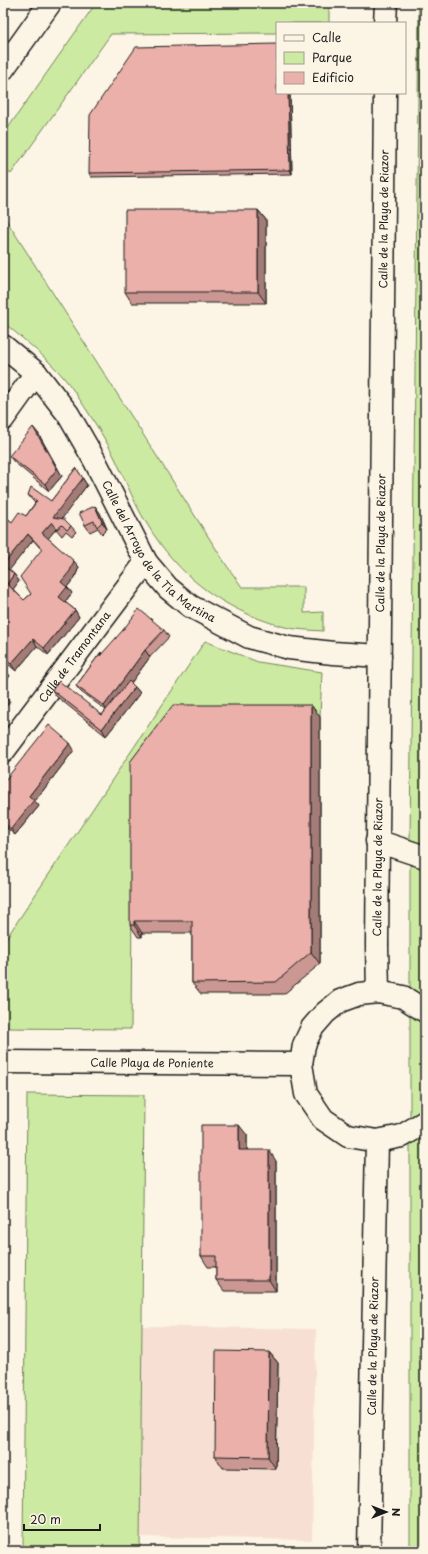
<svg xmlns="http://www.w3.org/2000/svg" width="428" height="1554" font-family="'Playpen Sans',sans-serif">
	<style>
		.built { fill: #f7e0d3 }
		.green { fill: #cceaa1; stroke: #74835e }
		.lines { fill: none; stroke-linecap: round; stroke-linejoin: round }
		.street-casing { stroke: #1c1c1c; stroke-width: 25 }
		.street { stroke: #fcf5e5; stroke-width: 22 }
		.wall { fill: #ca9792; stroke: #1c1c1c; fill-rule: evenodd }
		.shaded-wall { fill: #a47b77; stroke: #1c1c1c }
		.building { fill: #ebb0aa; stroke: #1c1c1c; fill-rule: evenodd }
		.labels { text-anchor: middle; stroke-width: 3; stroke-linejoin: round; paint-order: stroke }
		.street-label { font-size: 11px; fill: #1c1c1c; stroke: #fcf5e5 }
	</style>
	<rect width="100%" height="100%" fill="#fcf5e5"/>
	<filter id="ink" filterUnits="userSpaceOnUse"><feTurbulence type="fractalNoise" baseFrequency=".025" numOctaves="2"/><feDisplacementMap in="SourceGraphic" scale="8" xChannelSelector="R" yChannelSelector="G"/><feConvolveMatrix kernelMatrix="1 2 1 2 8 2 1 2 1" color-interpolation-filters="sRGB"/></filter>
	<g filter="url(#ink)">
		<path class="built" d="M142,1326L316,1329L312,1540L140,1537Z"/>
		<path class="green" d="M96,3H329V23H277V33L111,34L11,174L3,168V135Z
			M419,3H425V1551H410V840Z
			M3,215L227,566L242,587H304V613L323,612V631C310,630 295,630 281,626C222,609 179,577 147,524C131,499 122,469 107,443C97,426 87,410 76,394C57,365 29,344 3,322Z
			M205,641L258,662L322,672L320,717L133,775L131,1029L3,1028V943Z
			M27,1094L144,1095L140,1551H23Z"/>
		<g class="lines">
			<defs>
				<g id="street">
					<path d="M385,23L386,3"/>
					<path d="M3,69L50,3"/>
					<path id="s1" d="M3,346L36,373L68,414L95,461L146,562L168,588L190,606L249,637L289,648L333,653L380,656"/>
					<path d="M3,419L36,373"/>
					<path id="s2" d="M3,752L146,562"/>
					<path d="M377,841L425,857"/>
					<path id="s3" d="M378,992L377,945L385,93"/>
					<path d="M425,1011L403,997L378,992L359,994L340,1001L325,1013L312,1028L304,1045L301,1064L306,1094L323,1119L348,1136L377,1141L402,1136L425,1122"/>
					<path id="s4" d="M3,1062L301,1064"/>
					<path id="s5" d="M369,1551L377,1141"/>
				</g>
			</defs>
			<use href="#street" class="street-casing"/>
			<use href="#street" class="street"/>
		</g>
		<path class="wall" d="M277,93H290L292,174L91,177L89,173Z
			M258,210L266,220V303H132L125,292Z
			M38,433L62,476L49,491L14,462L9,456Z
			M76,468L87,485L62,518L71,526L76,532L72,536L66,531L62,536L56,529L48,538L79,567L75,577L67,587L72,593L65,602L75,610L79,617L48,655L37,646L16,671L3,660V515L12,522L26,516L35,503L33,501L28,495L51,501ZM33,540L42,550L31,594L24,600L13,589L19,581L14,574L9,570Z
			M95,506L100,513L107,529L102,534L98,528L90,532L85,525Z
			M164,630L169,637L150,657L131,683L135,687L140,693L106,736L56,696L52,690L102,715L106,710L81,692L76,686L101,652L102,654Z
			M311,705L320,717V964L284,994H201L192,983V933H142V937H138L130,925Z
			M74,750L35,801L39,806L15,835L3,825V783Z
			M247,1135V1150L276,1161V1291H224L216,1280V1267H208L201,1256Z
			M269,1352L278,1363L276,1469L223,1468L215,1456Z"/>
		<path class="shaded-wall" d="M288,93H290L292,174L290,170Z
			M258,210L266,220V303L258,292Z
			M33,427L38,433L62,476L49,491L45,484Z
			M76,468L87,485L58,524L53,517Z
			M95,506L100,513L107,529L102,522Z
			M52,522L56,529L47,540L42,533Z
			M28,534L33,540L8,572L3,565Z
			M74,561L79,567L75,577L67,587L72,593L63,604L59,597L61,582Z
			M14,574L19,581L12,591L7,584Z
			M75,610L79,617L48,655L44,648Z
			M33,639L37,646L16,671L11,664Z
			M145,650L150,657L109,713L104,706Z
			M5,669L10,676L3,684V672Z
			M135,687L140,693L106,736L102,729Z
			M5,695L10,702L3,710V698Z
			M311,705L320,717V964L311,952Z
			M70,743L74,750L35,801L39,806L15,835L11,829L29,796Z
			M134,921L142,933V937L134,925Z
			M239,1125L247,1135V1161L239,1150Z
			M269,1150L276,1161V1291L269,1280Z
			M269,1352L278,1363L276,1469L268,1457Z"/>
		<path class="building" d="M277,44V93H288L290,170L89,173L90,115L136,47Z
			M125,210H258V292H125Z
			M33,427L57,469L45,484L9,456Z
			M76,468L83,478L53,517L64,519L71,526L67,530L62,525L57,529L52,522L42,533L74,561L70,571L61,582L67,587L59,597L75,610L44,648L33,639L11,664L3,657V515L12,522L19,512L26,516L37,501L28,495L31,487L51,501ZM28,534L42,549L20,577L31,594L24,600L7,584L14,574L3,565Z
			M95,506L102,522L97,527L94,521L85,525L79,513Z
			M139,609L164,630L145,650L104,706L76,686L101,652L100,656L123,630Z
			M59,681L102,715L129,681L135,687L102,729L52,690Z
			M173,705H311V952L276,982L192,983V921H134V925H130V762Z
			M49,725L70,743L29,796L34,800L11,829L3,822V783Z
			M201,1125H239V1150H269V1280H216V1256H201Z
			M216,1351L269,1352L268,1457L215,1456Z"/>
	</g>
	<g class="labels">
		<g class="street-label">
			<text dy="4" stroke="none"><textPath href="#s3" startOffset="773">Calle de la Playa de Riazor</textPath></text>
			<text dy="4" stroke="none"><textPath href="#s3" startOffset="449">Calle de la Playa de Riazor</textPath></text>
			<text dy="4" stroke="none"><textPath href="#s1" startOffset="262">Calle del Arroyo de la Tía Martina</textPath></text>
			<text dy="4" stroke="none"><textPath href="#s2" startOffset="119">Calle de Tramontana</textPath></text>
			<text dy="4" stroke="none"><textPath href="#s3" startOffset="125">Calle de la Playa de Riazor</textPath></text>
			<text dy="4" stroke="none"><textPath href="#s4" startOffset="149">Calle Playa de Poniente</textPath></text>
			<text dy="4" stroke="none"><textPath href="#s5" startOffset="205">Calle de la Playa de Riazor</textPath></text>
		</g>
	</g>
	<rect width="428" height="1554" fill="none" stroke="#fcf5e5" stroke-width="16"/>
	<rect x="8" y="8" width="412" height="1538" fill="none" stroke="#1c1c1c" stroke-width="1.5" filter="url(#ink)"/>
	<rect x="276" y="22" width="130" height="72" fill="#fcf5e5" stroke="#a29e95"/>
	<rect x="284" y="35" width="20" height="6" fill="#fcf5e5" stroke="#a29e95"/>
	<text x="312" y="42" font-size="12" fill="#1c1c1c">Calle</text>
	<rect x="284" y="52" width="20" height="12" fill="#cceaa1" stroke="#a29e95"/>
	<text x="312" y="62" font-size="12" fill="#1c1c1c">Parque</text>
	<rect x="284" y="72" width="20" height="12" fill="#ebb0aa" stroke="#a29e95"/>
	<text x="312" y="82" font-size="12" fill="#1c1c1c">Edificio</text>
	<g transform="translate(386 1512) rotate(90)" stroke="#fcf5e5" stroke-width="3" paint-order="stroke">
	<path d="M0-3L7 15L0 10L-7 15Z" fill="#1c1c1c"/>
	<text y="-6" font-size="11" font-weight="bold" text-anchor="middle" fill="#1c1c1c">N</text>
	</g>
	<path d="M24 1524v6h76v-6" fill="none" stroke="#1c1c1c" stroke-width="2"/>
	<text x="30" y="1524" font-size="12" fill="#1c1c1c" stroke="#fcf5e5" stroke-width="3" paint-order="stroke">20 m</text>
</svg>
